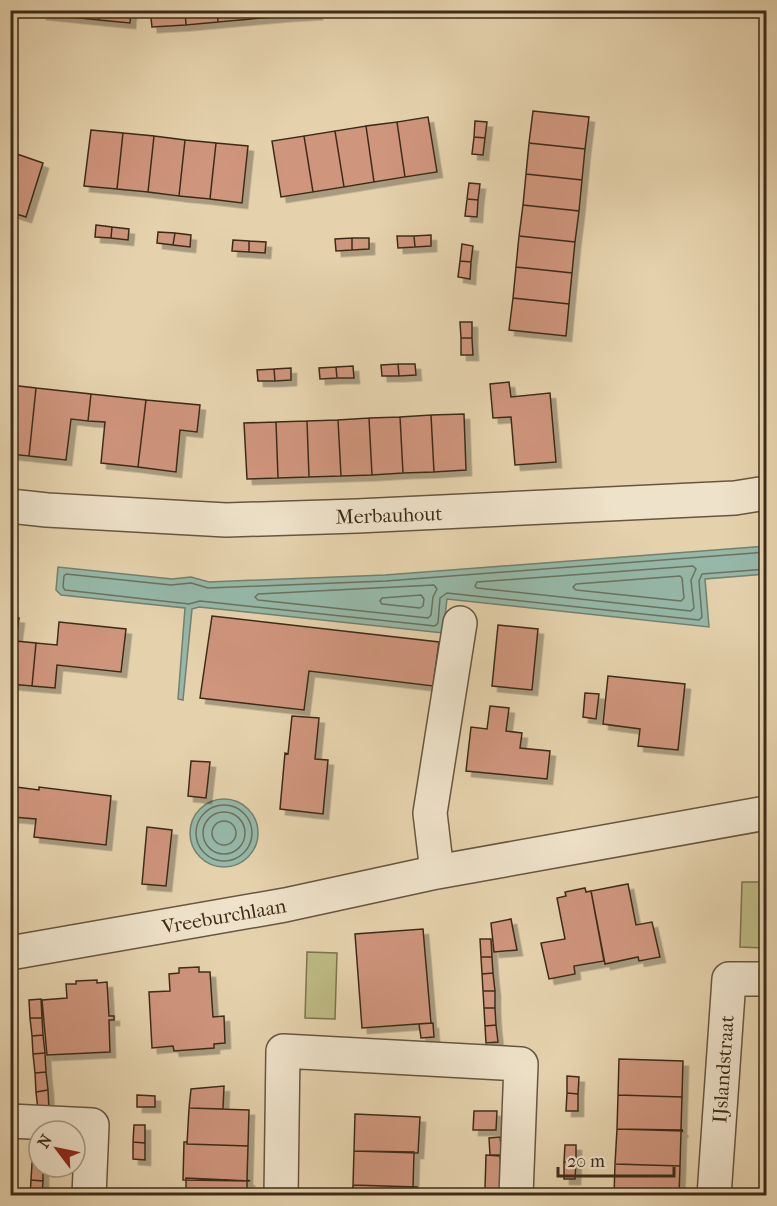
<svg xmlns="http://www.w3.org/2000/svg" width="777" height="1206" font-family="'IM FELL French Canon',serif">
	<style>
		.green { fill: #bdba84; stroke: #7e734e; stroke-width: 1.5 }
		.water { fill: #96b8a8; stroke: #73806f; stroke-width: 1.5 }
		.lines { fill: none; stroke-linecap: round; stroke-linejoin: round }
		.shore { stroke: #6a7260; stroke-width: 1.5 }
		.building { fill: #cf957d; stroke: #3e2c19; stroke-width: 1.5; filter: url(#shadow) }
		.minor-casing { stroke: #68563e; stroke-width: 36 }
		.minor { stroke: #eee2ca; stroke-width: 33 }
		.labels { text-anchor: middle; stroke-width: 4.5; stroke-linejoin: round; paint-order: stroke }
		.street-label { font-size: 20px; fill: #3e2c19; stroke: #eee2ca }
	</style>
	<defs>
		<filter id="shadow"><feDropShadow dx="5.5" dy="5.5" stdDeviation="0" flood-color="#0004"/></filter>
	</defs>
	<rect width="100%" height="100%" fill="#e5d2ad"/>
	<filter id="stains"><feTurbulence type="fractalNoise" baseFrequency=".00333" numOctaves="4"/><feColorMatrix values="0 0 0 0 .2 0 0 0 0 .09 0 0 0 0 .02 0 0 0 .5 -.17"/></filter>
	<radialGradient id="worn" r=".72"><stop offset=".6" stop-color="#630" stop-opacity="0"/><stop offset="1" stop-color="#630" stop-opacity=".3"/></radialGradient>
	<path class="green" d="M742,882H766V948L740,947Z
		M307,952L337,953L335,1019L305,1018Z"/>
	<path class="water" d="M766,546V574L705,579L709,627L447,599L443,633L199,607L192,609L183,700L178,699L185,608L61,595L56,590L58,567L172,579L191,577L209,582L232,581L385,575Z
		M190 833a34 34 0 1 1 68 0a34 34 0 1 1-68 0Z"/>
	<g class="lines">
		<path class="shore" d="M766,552L386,581L233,587L208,588L191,583L171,585L66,574L64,576L63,587L65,590L189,604L200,601L435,626L438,623L440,598L447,593L699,620L702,617L699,581L702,574L766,569
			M693,566L696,569L691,580L694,608L691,611L477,588L475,586L477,582Z
			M680,576L682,578L684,598L681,601L576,590L573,587L576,584Z
			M434,585L437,589L433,597L431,615L428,618L258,600L255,597L258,594Z
			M421,595L424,599L423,606L420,608L382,604L380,601L382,598Z
			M196 833a28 28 0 1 1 56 0a28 28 0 1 1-56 0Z
			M203 833a21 21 0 1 1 42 0a21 21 0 1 1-42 0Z
			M212 833a12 12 0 1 1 24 0a12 12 0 1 1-24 0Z"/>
	</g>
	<path class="building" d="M42,10H71L70,17L41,14Z
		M71,10H100L99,20L70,17Z
		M100,10H131L130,23L99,20Z
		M150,10H185L186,25L152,27Z
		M185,10H217L218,22L186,25Z
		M217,10H251V19L218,22Z
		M251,10H284V16L251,19Z
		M284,10H316L317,14L284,16Z
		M533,111L589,117L585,149L529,143Z
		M428,117L437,172L405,177L397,122Z
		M475,121L487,122L485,138L474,137Z
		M397,122L405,177L374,182L366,126Z
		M366,126L374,182L344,187L335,131Z
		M91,130L123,133L117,189L84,186Z
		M335,131L344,187L313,192L304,136Z
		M123,133L154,136L148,192L117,189Z
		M154,136L185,140L179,196L148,192Z
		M304,136L313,192L281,197L272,141Z
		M474,137L485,138L483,155L472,154Z
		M185,140L216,143L210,199L179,196Z
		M216,143L248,146L242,203L210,199Z
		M529,143L585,149L582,180L526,174Z
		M14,153L43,163L26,217L10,212V164Z
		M526,174L582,180L579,211L523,205Z
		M469,183L480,184L478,200L467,199Z
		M467,199L478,200L477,217L465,216Z
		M523,205L579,211L575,242L519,236Z
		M96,225L112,227L111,238L95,237Z
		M112,227L129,229L128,240L111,238Z
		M158,232L175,233L173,245L157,243Z
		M175,233L191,235L190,247L173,245Z
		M431,235V246L415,247L414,236Z
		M397,236H414L415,247L398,248Z
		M519,236L575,242L572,273L516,267Z
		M352,238H369V249L352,250Z
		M352,238V250L336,251L335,239Z
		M233,240L249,241V252L232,251Z
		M249,241L266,242L265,253L249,252Z
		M462,244L473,246L471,262L460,261Z
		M460,261L471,262L470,279L458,277Z
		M516,267L572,273L569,304L513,298Z
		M513,298L569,304L566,336L509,330Z
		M460,322H472V338H461Z
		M461,338H472L473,355H461Z
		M398,364H415L416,375L399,376Z
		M398,364L399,376H382L381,365Z
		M353,366L354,378H337L336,367Z
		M336,367L337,378L320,379L319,368Z
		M291,368V380L275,381L274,369Z
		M274,369L275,381H258L257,370Z
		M509,382L511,397L550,393L556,462L515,465L511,417L493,418L490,384Z
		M10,385L36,388L29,456L10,454Z
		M36,388L91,394L88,421L71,419L66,460L29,456Z
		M91,394L146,400L138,467L101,463L105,422L88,421Z
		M146,400L200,405L197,432L180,430L176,472L138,467Z
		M464,414L466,470L434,472L431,415Z
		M431,415L434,472L403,473L400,417Z
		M400,417L403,473L372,475L369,418Z
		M369,418L372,475L341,476L338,420Z
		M338,420L341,476L309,477L307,421Z
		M307,421L309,477L278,478L276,422Z
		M276,422L278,478L247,479L244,423Z
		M212,616L439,642L433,686L309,671L304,710L200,698Z
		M10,617L19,618L16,641L36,643L32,686L10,684Z
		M59,622L126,629L121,672L57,665L55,688L32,686L36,643L57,645Z
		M498,625L538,629L532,690L492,686Z
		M608,676L685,684L678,750L638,746L640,729L603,724Z
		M585,693L599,694L596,719L583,717Z
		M490,706L509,708L506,731L522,733L520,748L550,751L547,779L466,771L471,727L487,729Z
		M292,716L319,718L315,759L328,760L323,814L280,809L285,753L288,754Z
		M191,761L210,762L206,798L188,796Z
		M10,783L17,784L16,787L39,790V787L111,796L106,845L34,837L36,819L13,817L12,825H10Z
		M147,827L172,830L166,886L142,884Z
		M628,884L636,925L652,922L660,957L639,961L638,957L605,964L591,891Z
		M585,888L586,892L591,891L604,961L574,966L575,974L549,979L541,943L565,939L557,898L566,896L565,892Z
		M511,919L517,950L494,952L491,923Z
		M423,929L431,1023L362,1028L355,934Z
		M480,939H491L492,957H481Z
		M481,957H492L493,973L482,974Z
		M199,967V972H210L213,1017L224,1016L225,1043L214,1044V1048L174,1051L173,1046L152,1048L149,992L170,991L169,974L179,973V968Z
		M493,973L495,991H483L482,974Z
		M97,980V983L107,982L109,1016H114V1020H109L110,1052L47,1055L42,1000L67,998L66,984H76V981Z
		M483,991H495V1008H484Z
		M41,999L42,1018H30L29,1000Z
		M484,1008H495L496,1025L485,1026Z
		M30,1018H42L43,1035L32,1036Z
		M433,1023L434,1037L421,1038L419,1024Z
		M496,1025L498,1042L486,1043L485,1026Z
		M43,1035L45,1053L33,1054L32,1036Z
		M45,1053L46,1072L35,1073L33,1054Z
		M619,1059L683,1061L682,1097L618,1095Z
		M46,1072L48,1090L36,1092L35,1073Z
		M567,1076L579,1077L578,1094L567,1093Z
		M224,1086L223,1109L189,1108L191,1089Z
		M48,1090L49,1109L38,1110L36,1092Z
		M567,1093L578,1094V1111H566Z
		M137,1095L155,1096V1107H137Z
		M618,1095L682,1097L681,1130H683L617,1129Z
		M189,1108L249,1110L248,1146L187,1144Z
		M474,1111H497L496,1130H473Z
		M355,1114L420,1117L418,1153L354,1151Z
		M134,1125H145V1143L133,1142Z
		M617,1129L683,1131L681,1132L680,1166L615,1164Z
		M500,1137L502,1155H490L489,1138Z
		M133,1142L145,1143V1160L133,1159Z
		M184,1142H187V1144L248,1146L247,1180L250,1181L183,1180Z
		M565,1145H576V1162H564Z
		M354,1151L414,1152L413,1187L353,1185Z
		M486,1155L500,1156L502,1189H485Z
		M564,1162H576L575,1179H564Z
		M32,1163H39V1167H43V1181L31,1180Z
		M615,1164L680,1166L679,1196H614Z
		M186,1178L250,1181H247V1196H186Z
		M31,1180L43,1181L42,1196H30Z
		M353,1185L417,1187V1196H352Z
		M486,1189H502V1196H485Z"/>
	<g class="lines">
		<defs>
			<path id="minor" d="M10,506L47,510L226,520L357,516L735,498L766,493
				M437,872L430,813L460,623
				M10,953L285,905L437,872L766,813
				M10,1121L92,1125L89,1196
				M281,1196L283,1051L521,1064L516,1196
				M714,1196L729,979H766"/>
		</defs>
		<use href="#minor" class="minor-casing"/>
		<use href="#minor" class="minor"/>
	</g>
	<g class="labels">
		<g class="street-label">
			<text transform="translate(389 515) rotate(-2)" y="7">Merbauhout</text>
			<text transform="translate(224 916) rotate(-10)" y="7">Vreeburchlaan</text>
			<text transform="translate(723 1069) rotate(-86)" y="7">IJslandstraat</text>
		</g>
	</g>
	<rect width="777" height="1206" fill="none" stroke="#e5d2ad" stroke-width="36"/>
	<rect x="12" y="12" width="753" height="1182" fill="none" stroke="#3e2c19" stroke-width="3"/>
	<rect x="18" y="18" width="741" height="1170" fill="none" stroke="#3e2c19" stroke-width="1.5"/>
	<g transform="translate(57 1149) rotate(302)"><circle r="28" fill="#eee2ca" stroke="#a89983" stroke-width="1.5"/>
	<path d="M0-4.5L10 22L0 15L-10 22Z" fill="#8f2418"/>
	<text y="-9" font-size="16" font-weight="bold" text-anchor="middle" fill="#3e2c19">N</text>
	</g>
	<path d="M558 1167v9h116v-9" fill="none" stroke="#3e2c19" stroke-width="3"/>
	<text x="567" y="1167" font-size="18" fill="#3e2c19" stroke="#eee2ca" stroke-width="4.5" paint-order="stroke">20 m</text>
	<rect width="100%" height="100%" filter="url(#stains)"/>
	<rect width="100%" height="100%" fill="url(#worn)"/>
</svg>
